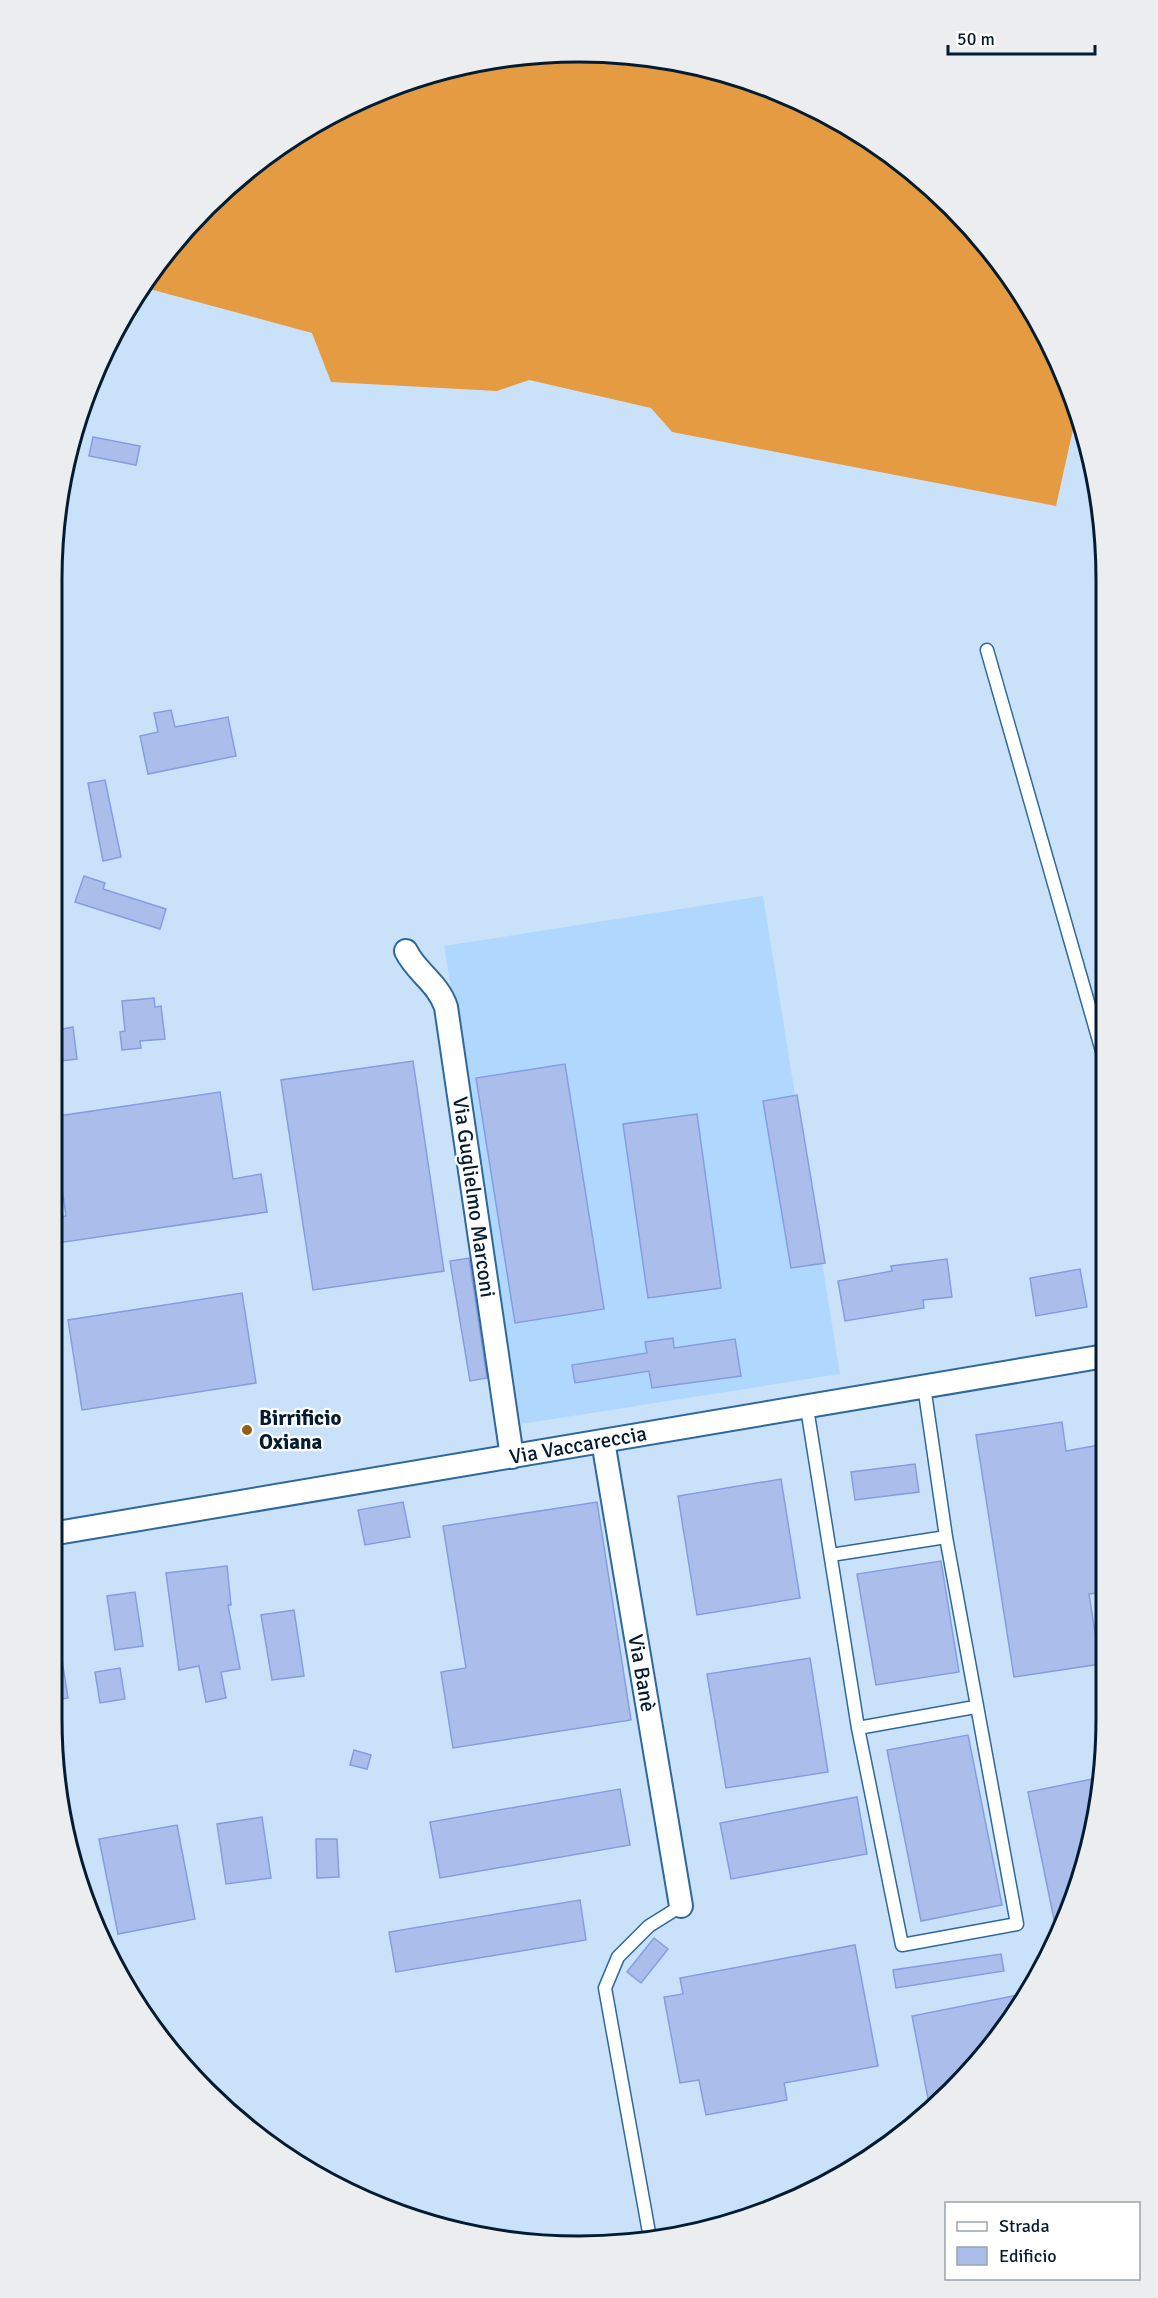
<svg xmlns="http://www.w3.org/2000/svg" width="1158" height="2298" font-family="Signika,sans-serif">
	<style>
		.built { fill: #b0d7fd }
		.forest { fill: #e59b42 }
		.building { fill: #abbdeb; stroke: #849de0; stroke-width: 1.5 }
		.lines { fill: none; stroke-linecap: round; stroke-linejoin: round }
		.lane-casing { stroke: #2e689c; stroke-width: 15 }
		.street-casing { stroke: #2e689c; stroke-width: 26 }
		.lane { stroke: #fff; stroke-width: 12 }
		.street { stroke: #fff; stroke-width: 22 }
		.poi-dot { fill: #945e15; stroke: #fff; stroke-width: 2 }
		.labels { text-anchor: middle; stroke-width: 4.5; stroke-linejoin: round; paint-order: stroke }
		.street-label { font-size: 21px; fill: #041c31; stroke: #fff }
		.poi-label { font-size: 21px; font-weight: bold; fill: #041c31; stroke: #fff; text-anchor: start }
		.rim { fill: none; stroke: #041c31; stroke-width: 3 }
	</style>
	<rect width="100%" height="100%" fill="#cae2f9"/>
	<path class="built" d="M763,896L840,1374L521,1424L444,946Z"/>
	<path class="forest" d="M613,52L715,69L812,105L927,182L1018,285L1078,407L1056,506L672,432L651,408L529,380L497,391L331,382L312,333L142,287C221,160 363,80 508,56C542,50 579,53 613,52Z"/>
	<path class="building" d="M93,437L140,446L136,465L89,456Z
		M171,710L175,727L228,717L236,756L148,774L140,736L158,732L154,713Z
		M105,780L121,857L103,861L88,783Z
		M84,876L105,883L103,889L166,909L160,929L75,902Z
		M154,998L155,1007L161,1006L165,1039L140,1041L141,1048L122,1050L120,1032L125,1031L122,1001Z
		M73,1027L77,1059L52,1062V1031Z
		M413,1061L444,1271L313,1290L281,1080Z
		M565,1064L604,1309L515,1323L476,1078Z
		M220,1092L233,1179L261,1174L267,1212L51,1244V1218L66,1216L52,1117Z
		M797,1095L825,1263L791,1268L763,1101Z
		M697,1114L721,1288L648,1298L623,1124Z
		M469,1258L487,1378L470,1381L450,1261Z
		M947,1259L952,1297L923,1300L924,1308L845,1321L838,1281L892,1271L891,1266Z
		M1080,1269L1087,1307L1036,1316L1030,1278Z
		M242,1293L256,1383L82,1410L68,1320Z
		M673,1338L674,1348L735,1339L741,1376L652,1388L649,1371L575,1383L572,1365L647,1353L645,1342Z
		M1062,1422L1066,1451L1105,1444V1592L1089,1594L1100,1664L1014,1677L976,1435Z
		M915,1464L919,1492L855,1500L851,1472Z
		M781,1479L800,1598L697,1615L678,1496Z
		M403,1502L410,1537L365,1545L358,1510Z
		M597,1502L631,1720L453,1748L441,1672L466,1668L443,1526Z
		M941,1561L959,1672L876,1685L857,1574Z
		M227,1566L231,1605H228L240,1669L221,1672L226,1698L206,1702L199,1666L179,1670L166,1573Z
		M135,1592L143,1646L115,1650L107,1596Z
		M294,1610L304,1676L272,1680L261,1615Z
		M51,1647H60L68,1698L51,1701Z
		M810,1658L828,1772L726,1788L707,1674Z
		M120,1668L125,1699L100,1703L95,1672Z
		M968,1735L1002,1905L921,1921L887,1750Z
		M354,1750L371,1755L367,1769L350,1765Z
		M1102,1777L1089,1855L1058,1939L1028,1792Z
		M620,1789L630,1845L440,1878L430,1822Z
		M857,1797L867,1854L731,1879L720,1823Z
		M262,1817L271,1878L226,1884L217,1824Z
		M177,1825L195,1919L118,1934L99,1839Z
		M316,1839H337L339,1877L317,1878Z
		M580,1900L586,1940L396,1972L389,1932Z
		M654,1938L668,1949L641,1983L627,1972Z
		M855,1945L878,2066L784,2083L787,2100L706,2115L699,2080L680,2083L664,1997L683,1994L680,1978Z
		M1001,1954L1004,1971L896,1988L893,1970Z
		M1023,1994L953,2092L930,2109L912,2016Z"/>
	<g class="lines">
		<defs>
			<path id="lane" d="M987,650L1104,1058
				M807,1408L858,1728L902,1945L1017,1924L946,1537L924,1386
				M831,1555L946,1537
				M858,1728L975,1707
				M650,2238L605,1988L618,1957L649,1926L681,1906"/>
			<path id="street" d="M406,951C416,972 438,983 446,1007L512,1457
				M603,1441L681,1906
				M51,1534L1105,1356"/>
		</defs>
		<use href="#lane" class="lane-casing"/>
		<use href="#street" class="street-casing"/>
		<use href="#lane" class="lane"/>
		<use href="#street" class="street"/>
	</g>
	<circle class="poi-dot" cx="247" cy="1430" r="6"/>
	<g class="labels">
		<g class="street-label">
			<text transform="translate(474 1197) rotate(82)" y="7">Via Guglielmo Marconi</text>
			<text transform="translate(578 1445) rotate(-10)" y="7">Via Vaccareccia</text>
			<text transform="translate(642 1673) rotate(80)" y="7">Via Banè</text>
		</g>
		<g class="poi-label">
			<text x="259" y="1425">Birrificio<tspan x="259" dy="24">Oxiana</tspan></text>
		</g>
	</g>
	<path d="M0 0H1158V2298H0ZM579 62H579A517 517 0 0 1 1096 579V1719A517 517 0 0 1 579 2236H579A517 517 0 0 1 62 1719V579A517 517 0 0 1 579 62Z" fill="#ebedef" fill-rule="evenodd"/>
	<path class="rim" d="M579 62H579A517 517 0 0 1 1096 579V1719A517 517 0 0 1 579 2236H579A517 517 0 0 1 62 1719V579A517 517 0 0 1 579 62Z"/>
	<rect x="945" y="2202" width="195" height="78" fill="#ffffff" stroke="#9ba4ad" stroke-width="1.5"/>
	<rect x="957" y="2222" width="30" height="9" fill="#ffffff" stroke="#9ba4ad" stroke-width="1.5"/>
	<text x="999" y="2232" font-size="18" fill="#041c31">Strada</text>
	<rect x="957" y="2247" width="30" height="18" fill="#abbdeb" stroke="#9ba4ad" stroke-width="1.5"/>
	<text x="999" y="2262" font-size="18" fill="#041c31">Edificio</text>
	<path d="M948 45v9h147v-9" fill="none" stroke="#041c31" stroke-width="3"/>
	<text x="957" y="45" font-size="18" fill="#041c31" stroke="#ffffff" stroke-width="4.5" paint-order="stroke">50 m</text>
</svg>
